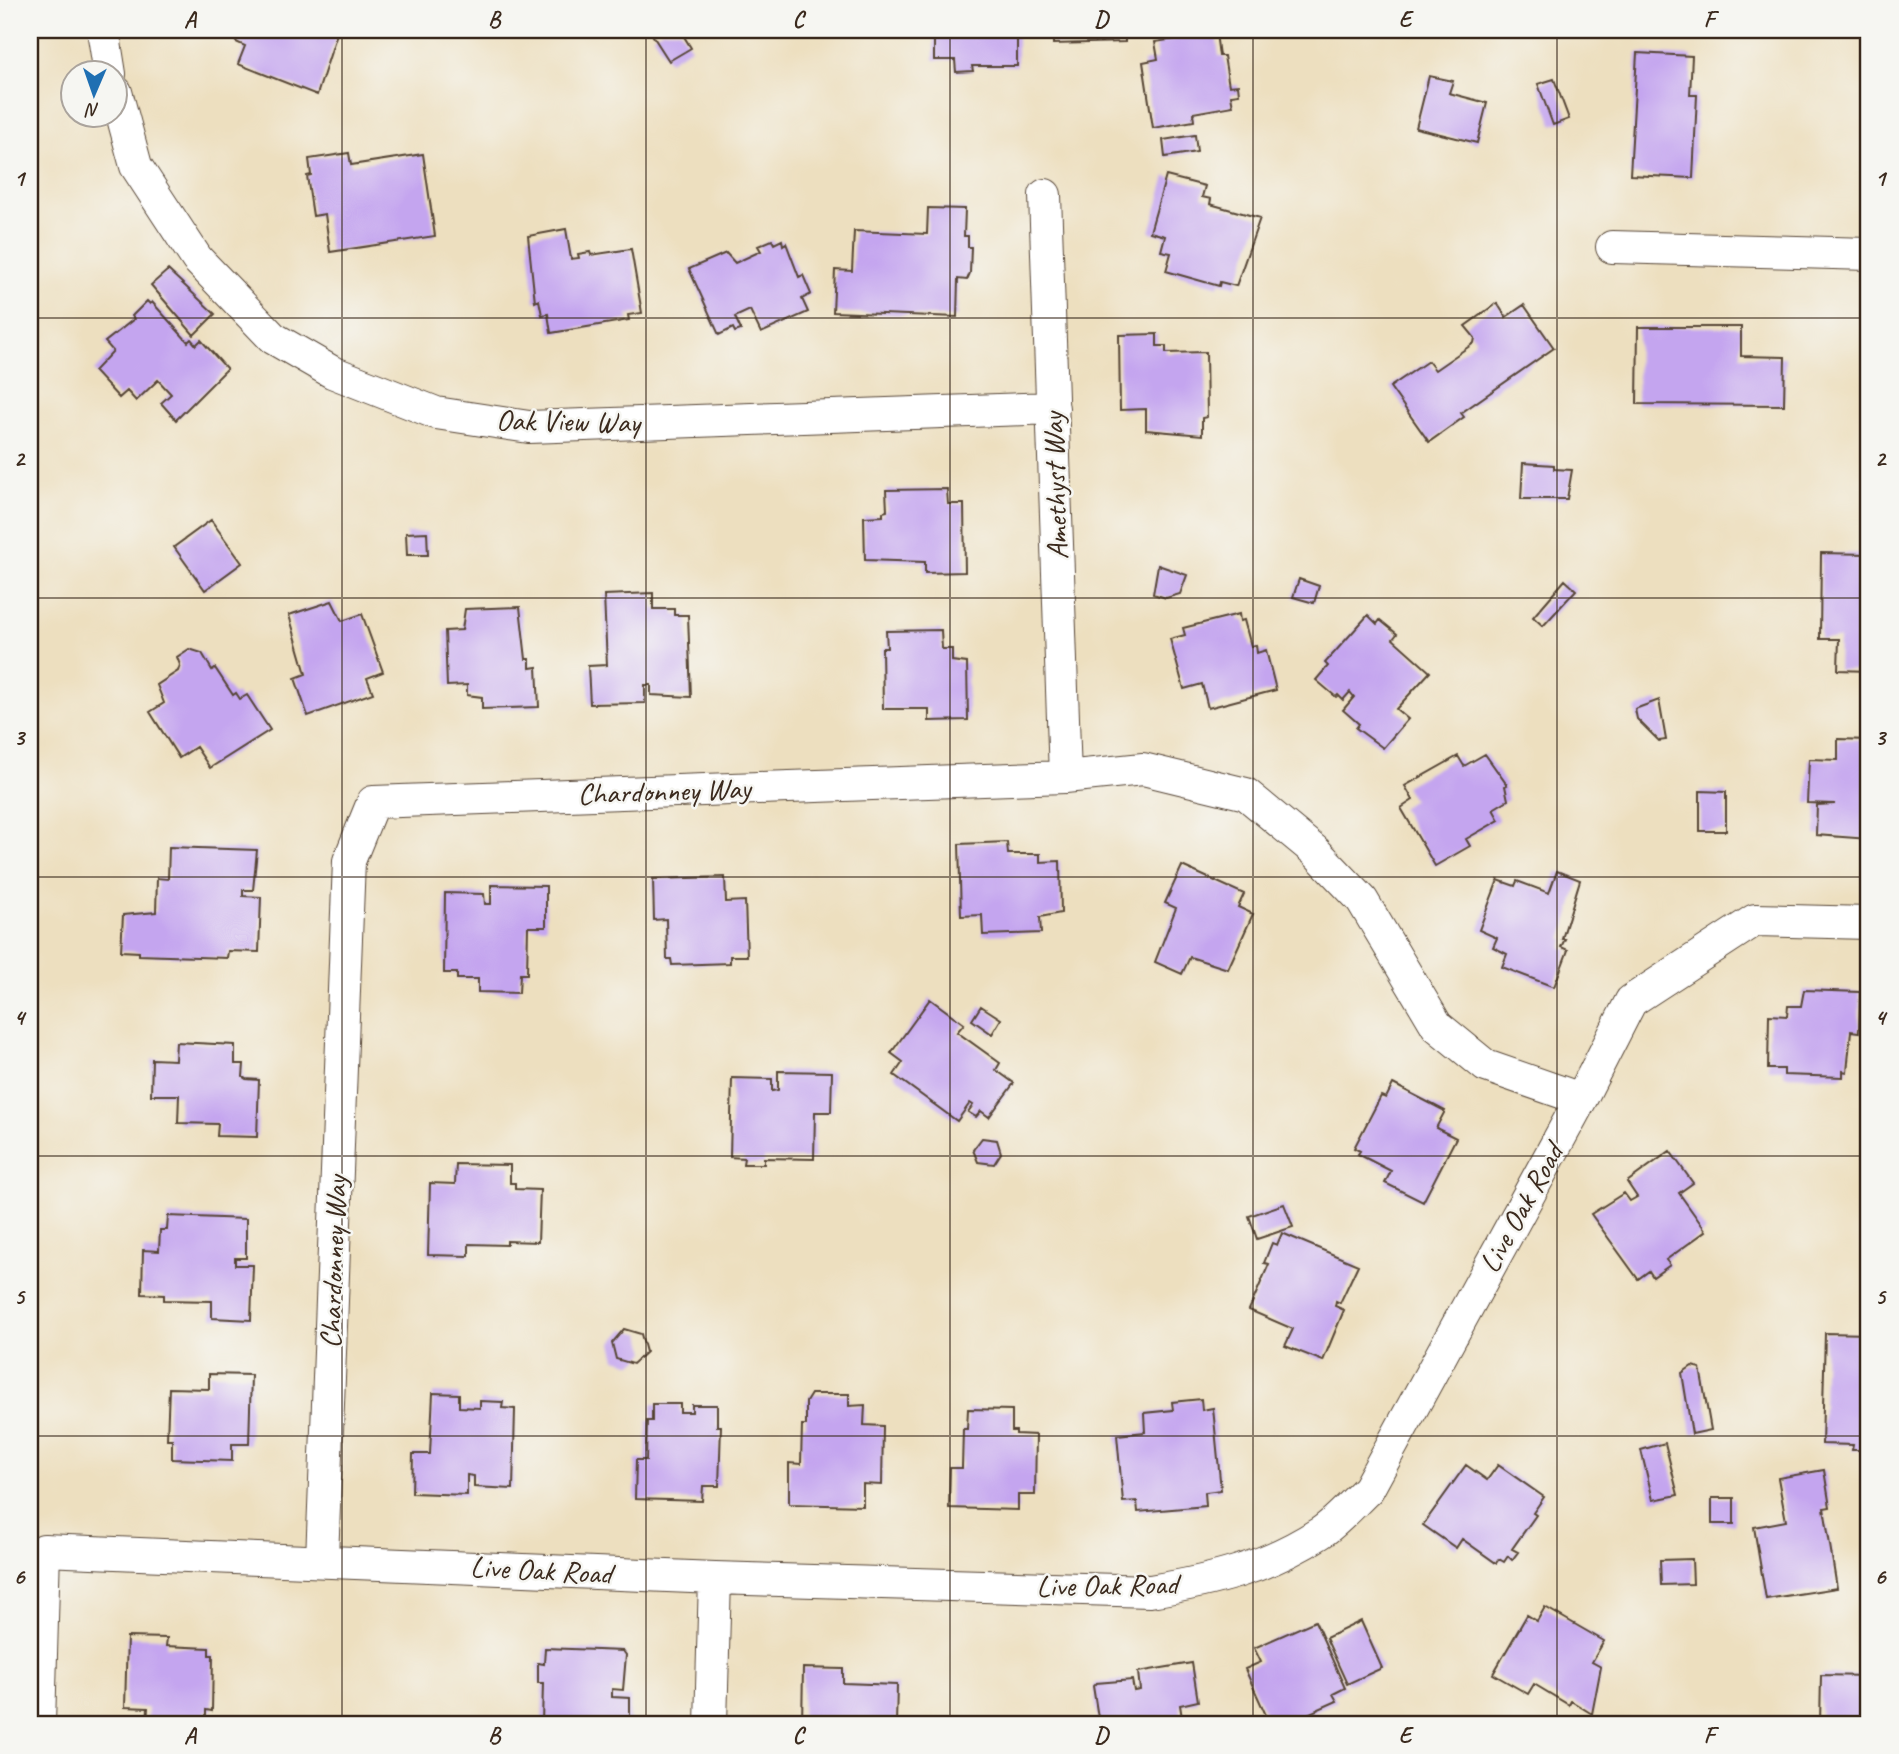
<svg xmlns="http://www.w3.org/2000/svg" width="1899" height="1754" font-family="Caveat,sans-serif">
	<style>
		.building { fill: #c4a5ef }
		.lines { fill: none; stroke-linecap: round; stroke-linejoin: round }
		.minor-casing { stroke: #564536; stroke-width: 34 }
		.minor { stroke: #fff; stroke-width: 32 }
		.grid { fill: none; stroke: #3b2a1e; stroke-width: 2; stroke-opacity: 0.55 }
		.labels { text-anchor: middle; stroke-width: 5; stroke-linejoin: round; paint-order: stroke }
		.street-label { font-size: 30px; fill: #3b2a1e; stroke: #f6f6f2 }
		.neatline { fill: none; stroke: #3b2a1e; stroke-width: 2.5 }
		.grid-label { font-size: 23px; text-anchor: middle; font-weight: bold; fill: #3b2a1e }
	</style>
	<rect width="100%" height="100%" fill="#f6f6f2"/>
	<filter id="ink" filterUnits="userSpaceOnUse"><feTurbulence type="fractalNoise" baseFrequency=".0143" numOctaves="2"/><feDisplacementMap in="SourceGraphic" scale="14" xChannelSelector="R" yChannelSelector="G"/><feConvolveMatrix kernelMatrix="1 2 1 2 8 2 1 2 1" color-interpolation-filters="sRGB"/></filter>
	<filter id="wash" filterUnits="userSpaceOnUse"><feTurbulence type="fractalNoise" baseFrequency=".00686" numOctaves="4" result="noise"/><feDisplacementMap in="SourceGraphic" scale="28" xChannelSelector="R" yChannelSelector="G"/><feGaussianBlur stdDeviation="1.57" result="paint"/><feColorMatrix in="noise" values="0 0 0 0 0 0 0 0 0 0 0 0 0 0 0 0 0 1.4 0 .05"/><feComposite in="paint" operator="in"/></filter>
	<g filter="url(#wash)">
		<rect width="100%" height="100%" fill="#eddfbf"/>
		<g id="blocks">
			<path class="building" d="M240,30H338L317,95L238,64L245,46L236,42Z
				M663,30H680L691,48L669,61L653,36Z
				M934,30H1017V66H972L973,71L956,72L955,60H934Z
				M1053,30H1125V42L1053,44Z
				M1216,33L1219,56H1224L1229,86L1238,85L1239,94L1231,95L1233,106L1193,113L1194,121L1153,128L1143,62L1158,59L1155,42Z
				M1637,53L1692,56L1690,95H1697L1693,178L1630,175Z
				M1429,76L1453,81L1449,93L1487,103L1477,143L1416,128Z
				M1554,79L1569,119L1553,125L1538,84Z
				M1195,135L1197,152L1165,157L1163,140Z
				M349,153L351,165L423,154L435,236L330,252L325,214L313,216L307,176L311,175L309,159Z
				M1166,176L1205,186L1202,197L1211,199L1210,204L1260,218L1236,286L1220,282L1219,286L1166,271L1171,253L1161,251L1165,236L1150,232Z
				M928,208L965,209L964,236H968V247H971L970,273L967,280L958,279L957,317L833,312L835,270L852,271L854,231L927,234Z
				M566,229L571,259L579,258L578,254L590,252L591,255L631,249L642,313L628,315L629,320L551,333L548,314L542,315L539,300L535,302L528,236Z
				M772,240L774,244L782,240L783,245L786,243L799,277L803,275L811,294L802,299L808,312L761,333L750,310L735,317L741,330L735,332L733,328L719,335L689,269L726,253L735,263L761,251L758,246Z
				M168,270L215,314L194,335L151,285Z
				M147,301L150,304L152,302L188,342L191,339L196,345L201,340L227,369L176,420L161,403L171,394L158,380L136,401L127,391L119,398L94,371L113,351L105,342L134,319L132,316Z
				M1497,303L1506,317L1524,305L1554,348L1461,413L1464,417L1429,442L1390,387L1428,361L1435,370L1474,343L1475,338L1465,326Z
				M1638,327H1741V356L1785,357L1784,405L1637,404Z
				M1157,334V346H1166V353L1206,352L1207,417L1202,418V435L1146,430V409L1120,410L1119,335Z
				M1523,463L1554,465V469L1572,470L1567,499H1521Z
				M947,489L948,504H964L965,572L925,573V562L865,560L864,517L883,516V512L887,511L886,490Z
				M211,520L242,563L205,590L174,547Z
				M427,532L428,555H407L406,533Z
				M1821,553L1869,554V671L1838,670L1839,639H1820Z
				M1158,565L1187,575L1180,594L1166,598L1153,594Z
				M1299,579L1319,586L1314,603L1293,597Z
				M1565,580L1576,590L1543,626L1533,617Z
				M653,593V609H674V615H688L691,697L651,695V685H645V703L590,704L588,666L607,665L604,595Z
				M332,601L342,621L362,614L383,672L367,678L373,693L308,716L295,678L306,674L289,615Z
				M520,607L526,659H530V668L537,667L539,707L482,709V697L467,695V685L447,686L445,631L462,630L465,609Z
				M1239,614L1240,621L1244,620L1251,646L1256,645L1257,653L1266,650L1276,690L1208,708L1202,684L1184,689L1170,639L1185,635L1183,628Z
				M1368,615L1377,624L1380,620L1397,634L1393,639L1430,672L1396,709L1408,719L1383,748L1356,728L1359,724L1343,710L1354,697L1350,692L1343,700L1338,695L1336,697L1316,680L1328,666L1325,663Z
				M941,630L942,649H952V661L967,663L968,720L929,721V709H883L882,648H887L886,631Z
				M189,649L202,653L212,670L215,668L233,695L236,693L240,699L247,695L270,730L210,768L196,747L179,758L150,712L164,703L157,685L178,671L180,665L177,657Z
				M1659,700L1666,740L1659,741L1637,719L1635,709Z
				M1838,739L1869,740V839L1816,835L1817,805L1835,804L1807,803L1809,759L1838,760Z
				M1485,754L1507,785L1505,786L1508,800L1493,809L1499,820L1466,839L1470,846L1435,866L1401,808L1413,800L1405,786L1458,756L1464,766Z
				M1700,791L1726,792V831H1700Z
				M1007,842L1008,854H1040V862L1060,861L1061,913L1040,917L1041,933L983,935L982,915L961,916L959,844Z
				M169,847L257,850L253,890H243V896L261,897L259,952L228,951L227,958L139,955V952L121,951L123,915L156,912L157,878L168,879Z
				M1182,866L1244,894L1238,907L1253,914L1228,969L1190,957L1182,974L1155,962L1176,908L1165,903Z
				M1557,871L1580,880L1562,939H1565L1561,947L1568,950L1554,987L1502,967L1507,954L1493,947L1497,938L1479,930L1498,880L1515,886L1517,881L1549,893Z
				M725,877L726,902L745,901L747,956H730V963L672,965L671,959H667L666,919L654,920L653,879Z
				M491,885L546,886V927H528L527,974H520L519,993L478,992V979H457V973H444L445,893L484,894L485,904H491Z
				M1804,990L1860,992L1859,1032L1851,1031L1847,1072L1843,1071V1077L1784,1075V1069H1768L1769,1015L1787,1016L1788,1006H1801Z
				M930,999L964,1024L957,1032L1000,1063L996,1070L1014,1083L989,1117L981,1111L976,1117L968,1112L973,1105L970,1103L957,1121L894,1075L903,1062L891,1053Z
				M981,1006L1001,1019L992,1034L972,1020Z
				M176,1042L235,1045V1064H244L243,1077L246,1079L259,1080L257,1137L217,1136L218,1124L178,1123L179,1095H151L152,1059L175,1060Z
				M778,1071L832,1072L831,1112H815L814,1159L764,1158V1164H743L744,1158L730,1157L732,1078L772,1079V1091L778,1090Z
				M1393,1084L1445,1111L1436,1128L1456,1138L1423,1202L1385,1183L1391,1171L1358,1154L1360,1151L1354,1148L1381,1096L1386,1098Z
				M982,1138L997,1140L1001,1153L994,1164L978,1162L973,1150Z
				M1670,1151L1693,1183L1679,1193L1706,1231L1666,1260L1670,1265L1653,1277L1649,1271L1638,1279L1591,1214L1624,1193L1630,1201L1637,1197L1627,1182Z
				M456,1164L510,1165V1183H515V1189L540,1190L538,1242L507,1241V1245L469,1244V1256L428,1255L430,1183L455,1184Z
				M1284,1204L1293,1227L1257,1239L1249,1216Z
				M168,1216L246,1219V1258H235V1265H253L251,1320L212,1318V1301L164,1300V1295L142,1294L143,1250L159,1251L160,1230H167Z
				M1282,1233L1358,1265L1340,1303L1336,1301L1335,1306L1344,1310L1323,1361L1285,1346L1293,1329L1249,1310L1269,1264L1264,1263L1272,1243L1277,1245Z
				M624,1329L641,1334L646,1352L633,1364L616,1359L612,1343Z
				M1825,1333L1869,1334L1868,1450H1852L1853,1445L1822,1444Z
				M1692,1366L1700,1368L1711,1430L1692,1434L1682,1373Z
				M209,1374L251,1375L249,1444H232V1461L172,1459V1439H167L169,1388L209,1389Z
				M433,1393L459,1394V1407L480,1408V1401L503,1402L502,1408L515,1409L513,1489L474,1487V1476L467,1475V1495L412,1493L413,1454H430Z
				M811,1394H849V1406L865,1405L864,1425L883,1426L882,1485L863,1484V1506L789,1504V1463L801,1464L802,1425H806V1402Z
				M1201,1399L1202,1410L1213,1408L1221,1490L1205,1492L1206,1506L1138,1512L1137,1501L1123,1502L1117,1435L1145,1432L1144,1413L1173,1410L1172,1402Z
				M652,1404H680V1412H692V1405H717V1426H721L719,1486H703L702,1501L635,1499L636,1460H646L647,1421H652Z
				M968,1409L1012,1410V1431H1016V1434L1036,1435L1035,1495H1018V1510L949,1508L950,1468H962L963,1429H967Z
				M1665,1443L1678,1495L1653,1500L1641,1450Z
				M1466,1465L1487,1480L1498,1465L1544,1497L1533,1513L1536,1515L1512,1549L1518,1552L1512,1560L1508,1556L1504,1562L1499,1559L1496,1563L1462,1539L1456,1548L1423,1525Z
				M1824,1470L1830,1507L1824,1508L1837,1588L1766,1599L1754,1527L1786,1521L1778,1478Z
				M1712,1498H1734V1524H1712Z
				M1692,1559L1693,1584L1661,1585L1660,1560Z
				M1545,1607L1604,1641L1592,1662L1601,1667L1592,1714L1571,1701L1569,1705L1534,1684L1528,1694L1493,1674L1527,1615L1537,1621Z
				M1315,1621L1345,1688L1333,1694L1337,1701L1290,1722L1288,1717L1270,1724L1245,1669L1261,1662L1254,1648Z
				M1361,1621L1382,1668L1347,1684L1326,1638Z
				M127,1637L167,1638L166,1646L209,1648V1655H213L212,1711L206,1710V1724H147L148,1708L125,1707Z
				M545,1648L623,1651L626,1655L623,1690L612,1689V1697L630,1698V1724H542L543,1683H538V1663L544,1664Z
				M1192,1663L1198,1701L1180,1705L1183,1724H1099L1093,1686L1096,1683L1132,1680L1134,1691L1140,1690L1138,1672Z
				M1867,1664L1869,1710H1863V1724H1820L1821,1675L1867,1676Z
				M803,1668L843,1669V1683L897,1685L896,1724H802Z"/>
		</g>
	</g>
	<g filter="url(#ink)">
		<use href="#blocks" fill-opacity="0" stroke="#564536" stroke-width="2"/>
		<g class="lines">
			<defs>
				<path id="minor" d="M103,30L110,74
					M116,92L136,166L197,259L273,338L332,372L436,413L529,427L1053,408
					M1045,195L1065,777
					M1612,247L1869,254
					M322,1559L349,861L373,802L1065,777L1143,769L1246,794L1315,851L1362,900L1437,1026L1486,1066L1581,1099
					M39,1724L44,1550L715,1578L1150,1591C1212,1581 1266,1568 1320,1533C1337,1522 1353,1503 1368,1489L1581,1099L1631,1001L1755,920L1869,923
					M711,1724L715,1578"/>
			</defs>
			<use href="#minor" class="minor-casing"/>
			<use href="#minor" class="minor"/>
		</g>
	</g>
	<path class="grid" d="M342,30V1724M646,30V1724M950,30V1724M1253,30V1724M1557,30V1724M30,318H1869M30,598H1869M30,877H1869M30,1156H1869M30,1436H1869"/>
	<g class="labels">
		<g class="street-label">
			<text transform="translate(568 421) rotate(1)" y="10">Oak View Way</text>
			<text transform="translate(1055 486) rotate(-92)" y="10">Amethyst Way</text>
			<text transform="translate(664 791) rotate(-2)" y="10">Chardonney Way</text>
			<text transform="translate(1521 1208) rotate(-61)" y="10">Live Oak Road</text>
			<text transform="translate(333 1262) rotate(-88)" y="10">Chardonney Way</text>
			<text transform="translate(541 1570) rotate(3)" y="10">Live Oak Road</text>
			<text transform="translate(1107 1585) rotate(-1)" y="10">Live Oak Road</text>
		</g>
	</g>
	<rect width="1899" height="1754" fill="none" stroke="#f6f6f2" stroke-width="77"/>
	<g transform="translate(94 94) rotate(182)"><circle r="33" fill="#f6f6f2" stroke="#aba49d" stroke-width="2"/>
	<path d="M0-5L12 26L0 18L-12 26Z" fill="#1f6fb2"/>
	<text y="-10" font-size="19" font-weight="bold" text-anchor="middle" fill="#3b2a1e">N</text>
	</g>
	<rect x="38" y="38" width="1822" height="1678" class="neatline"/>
	<g class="grid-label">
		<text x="190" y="27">A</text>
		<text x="494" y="27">B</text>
		<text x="798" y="27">C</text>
		<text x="1101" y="27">D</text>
		<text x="1405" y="27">E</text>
		<text x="1709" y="27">F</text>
		<text x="19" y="186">1</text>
		<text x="1880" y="186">1</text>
		<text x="19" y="466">2</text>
		<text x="1880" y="466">2</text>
		<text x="19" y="745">3</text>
		<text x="1880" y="745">3</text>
		<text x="19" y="1025">4</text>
		<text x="1880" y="1025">4</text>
		<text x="19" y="1304">5</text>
		<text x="1880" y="1304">5</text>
		<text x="19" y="1584">6</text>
		<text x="1880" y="1584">6</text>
		<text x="190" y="1743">A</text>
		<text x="494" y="1743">B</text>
		<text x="798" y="1743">C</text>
		<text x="1101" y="1743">D</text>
		<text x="1405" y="1743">E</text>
		<text x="1709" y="1743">F</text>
	</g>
</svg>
